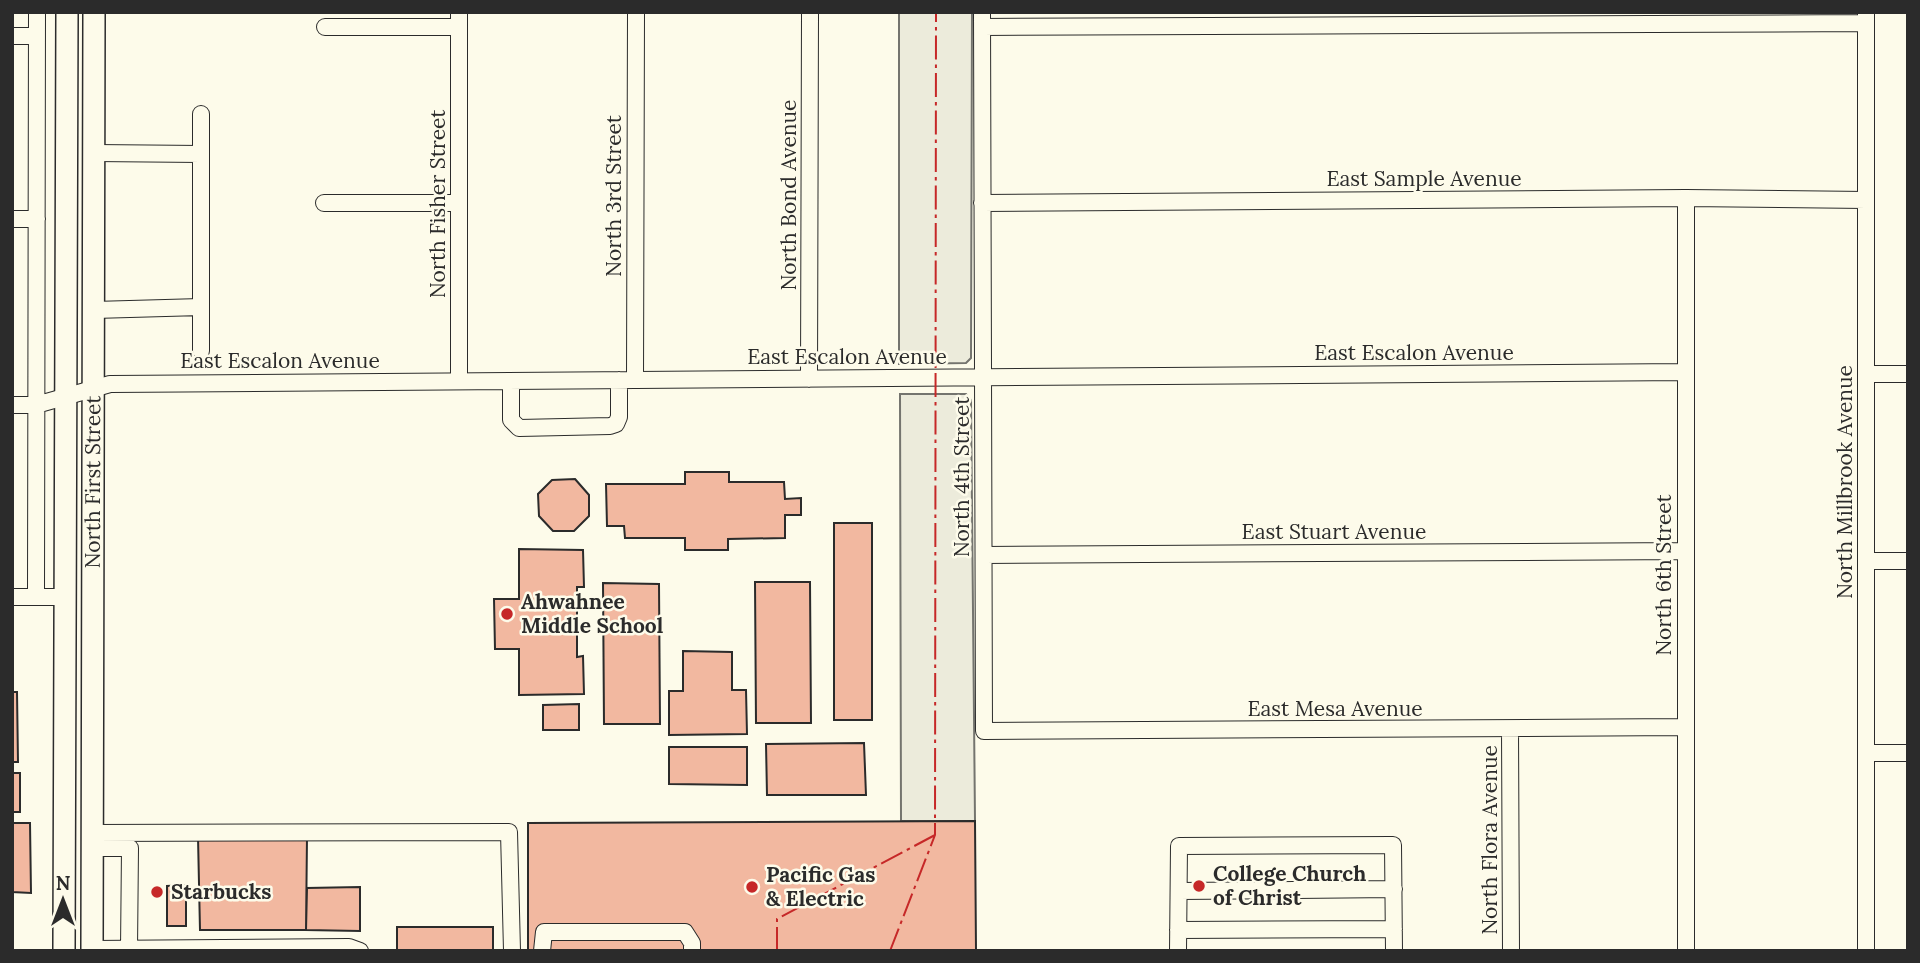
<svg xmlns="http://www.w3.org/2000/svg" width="1920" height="963" font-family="Lora,serif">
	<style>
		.green { fill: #ecebdb; stroke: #74746e; stroke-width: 2 }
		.building { fill: #f2b8a0; stroke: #2b2b2b; stroke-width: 2 }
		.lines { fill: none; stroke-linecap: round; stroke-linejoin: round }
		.minor-casing { stroke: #2b2b2b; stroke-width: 18 }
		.major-casing { stroke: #2b2b2b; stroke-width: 24 }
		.minor { stroke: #fdfbea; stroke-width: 16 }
		.major { stroke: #fdfbea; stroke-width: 21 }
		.power { stroke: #c62828; stroke-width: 2; stroke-dasharray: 24 5 3.5 5; stroke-linecap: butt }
		.poi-dot { fill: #c62828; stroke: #fdfbea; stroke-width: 2.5 }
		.labels { text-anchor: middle; stroke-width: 5; stroke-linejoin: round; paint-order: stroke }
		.street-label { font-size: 21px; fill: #2b2b2b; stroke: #fdfbea }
		.poi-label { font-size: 21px; font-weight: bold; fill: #2b2b2b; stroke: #fdfbea; text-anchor: start }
	</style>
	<rect width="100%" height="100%" fill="#fdfbea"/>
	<path class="green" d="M899,12H972L971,358L966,363L899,364Z
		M900,394H966L971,400L975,821H901Z"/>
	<path class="building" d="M685,472H729V482H784L785,499L801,498V515H785V538L728,539V550H685V538H625L624,526H607L606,484H685Z
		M575,479L589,495V516L574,531H553L539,516L538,494L552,480Z
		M834,523H872V720H834Z
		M519,549L583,550L584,587H577V657L583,656L584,694L519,695V649H495L494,599H519Z
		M755,582H810L811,723H756Z
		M603,583L659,584L660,724H604Z
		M683,651L732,652V690H746L747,734L669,735V691H683Z
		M12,692H17L18,762H12Z
		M579,704V730H543V705Z
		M864,743L866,795H767L766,744Z
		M669,747H747V785L669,784Z
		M12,773H20V812H12Z
		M975,821L976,951H528V823Z
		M12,823H30L31,893L12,892Z
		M198,837H307L306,930H200Z
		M186,885V926H167V886Z
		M360,887V931L306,930L307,888Z
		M397,927H493V951H397Z"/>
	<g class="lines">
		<defs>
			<path id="minor" d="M982,12L984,731L1685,727
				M1866,12V951
				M325,27H459
				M982,27L1866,23
				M12,36H37
				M94,153L201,154
				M324,203H459
				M982,203L1686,198L1866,200
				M12,219H37
				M94,310L201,307
				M201,351V114
				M1866,374H1908
				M809,379L810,12
				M635,380L636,12
				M459,381V12
				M511,381V420L519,428L610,426L616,424L619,417V380
				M12,405H36L110,384L1685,372
				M984,555L1685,551
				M1866,561H1908
				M12,597H64
				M36,597L37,12
				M1510,729L1511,951
				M1866,753H1908
				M92,833L509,832L512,951
				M92,848H130L129,949
				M1179,891L1394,889
				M1178,930L1394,929
				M92,949L349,947L360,951
				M542,951L544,932H685L692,943V951
				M1178,951L1179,846L1393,845L1394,951
				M1686,951V198"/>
			<g id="major">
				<path d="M64,951L67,12"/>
				<path id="s1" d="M92,951L94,12"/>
			</g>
		</defs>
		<use href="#minor" class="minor-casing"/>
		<use href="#major" class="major-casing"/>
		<use href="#minor" class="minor"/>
		<use href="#major" class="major"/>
		<path class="power" d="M777,951V919L935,835
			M890,951L935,835L936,12"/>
	</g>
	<g class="poi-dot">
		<circle cx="507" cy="614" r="7"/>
		<circle cx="1199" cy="886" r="7"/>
		<circle cx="752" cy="887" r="7"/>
		<circle cx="157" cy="892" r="7"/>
	</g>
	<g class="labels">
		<g class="street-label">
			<text x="1424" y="186">East Sample Avenue</text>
			<text transform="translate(789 195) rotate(-90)" y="7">North Bond Avenue</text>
			<text transform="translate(614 196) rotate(-90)" y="7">North 3rd Street</text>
			<text transform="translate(438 204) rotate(-90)" y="7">North Fisher Street</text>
			<text x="1414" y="360">East Escalon Avenue</text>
			<text x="847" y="364">East Escalon Avenue</text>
			<text x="280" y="368">East Escalon Avenue</text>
			<text transform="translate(962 477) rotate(-90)" y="7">North 4th Street</text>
			<text dy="7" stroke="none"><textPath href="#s1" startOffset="469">North First Street</textPath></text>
			<text transform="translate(1845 482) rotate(-90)" y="7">North Millbrook Avenue</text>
			<text x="1334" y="539">East Stuart Avenue</text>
			<text transform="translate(1664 575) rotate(-90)" y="7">North 6th Street</text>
			<text x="1335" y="716">East Mesa Avenue</text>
			<text transform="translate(1490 840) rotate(-90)" y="7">North Flora Avenue</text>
		</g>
		<g class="poi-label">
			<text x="521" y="609">Ahwahnee<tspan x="521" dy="24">Middle School</tspan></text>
			<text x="1213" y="881">College Church<tspan x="1213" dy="24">of Christ</tspan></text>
			<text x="766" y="882">Pacific Gas<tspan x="766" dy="24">&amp; Electric</tspan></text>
			<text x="171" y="899">Starbucks</text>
		</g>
	</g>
	<rect width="1920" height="963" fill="none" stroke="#2b2b2b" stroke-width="28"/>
	<g transform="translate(63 900)" stroke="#fdfbea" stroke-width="5" paint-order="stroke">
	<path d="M0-5L12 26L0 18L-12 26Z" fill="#2b2b2b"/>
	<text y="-10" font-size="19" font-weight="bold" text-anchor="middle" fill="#2b2b2b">N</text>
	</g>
</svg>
